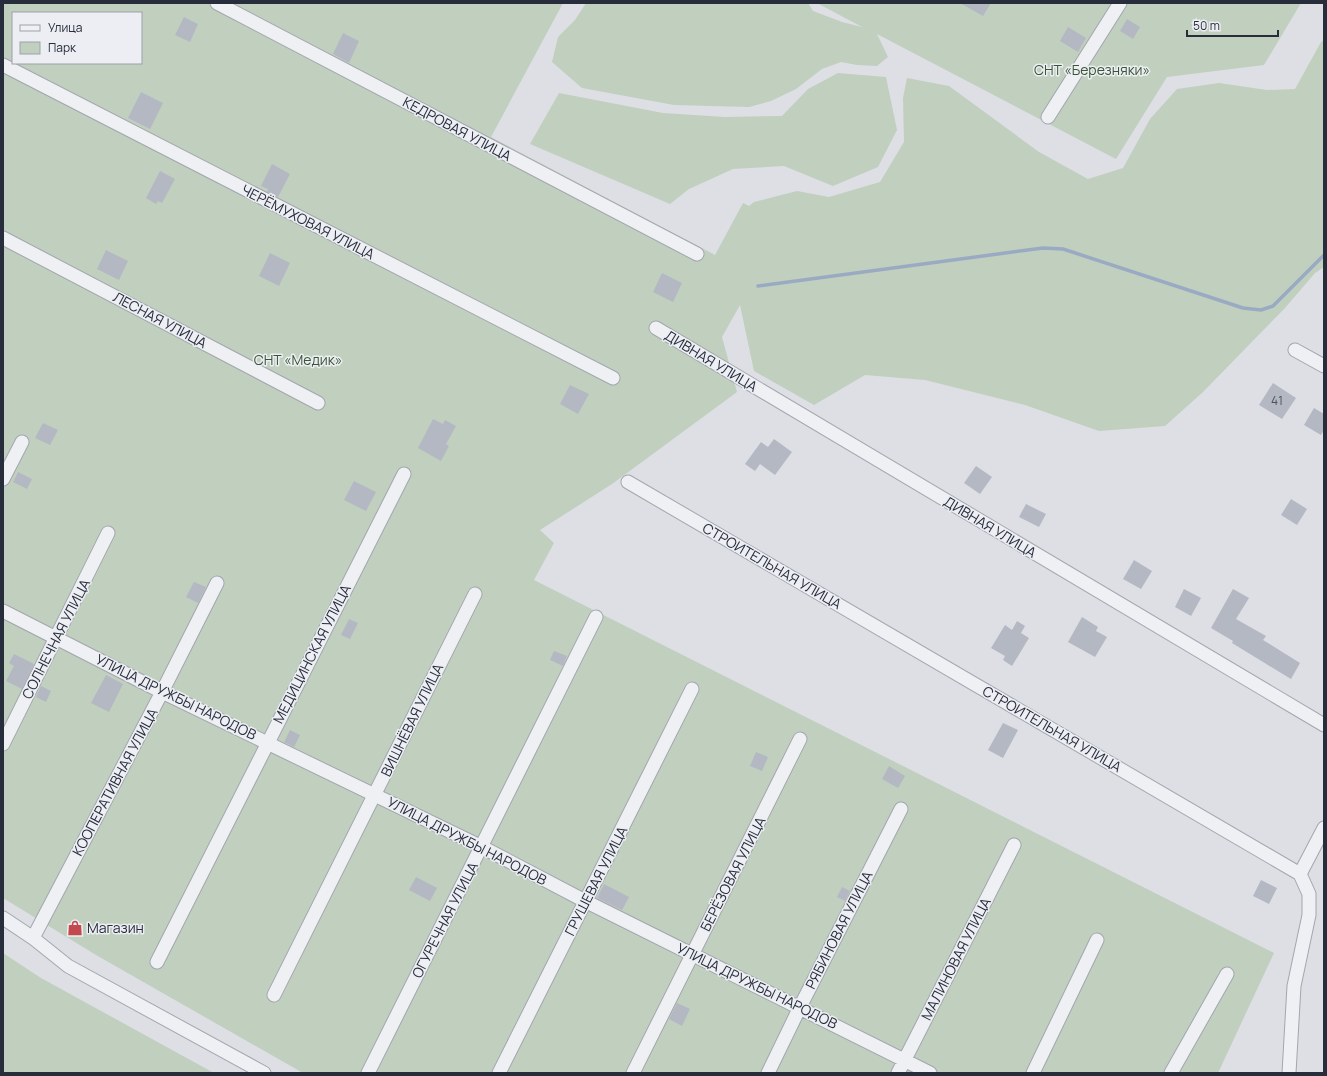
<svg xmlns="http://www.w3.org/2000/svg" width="1327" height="1076" font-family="Manrope,sans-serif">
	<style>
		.green { fill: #c1cfbe; fill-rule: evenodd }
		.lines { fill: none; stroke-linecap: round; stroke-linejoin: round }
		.stream { stroke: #9aaac3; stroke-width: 3.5 }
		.building { fill: #b4b8c2 }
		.minor-casing { stroke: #a3a6af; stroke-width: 15 }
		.minor { stroke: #eff0f4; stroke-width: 13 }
		.labels { text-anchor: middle; stroke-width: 3; stroke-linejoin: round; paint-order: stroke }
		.number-label { font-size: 12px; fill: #4a505d }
		.park-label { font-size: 14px; fill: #395536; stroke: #eceef3 }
		.street-label { font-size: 14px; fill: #272d3b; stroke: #eceef3 }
		.poi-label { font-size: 14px; fill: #272d3b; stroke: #eceef3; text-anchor: start }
	</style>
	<rect width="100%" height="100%" fill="#dddfe5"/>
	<path class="green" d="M3,3H563L491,137L715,255L743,203L749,206L754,202L797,191L829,197L880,182L904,142L903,98L907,78L949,86L1039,152L1088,179L1123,168L1150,119L1177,89L1219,83L1267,90L1295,89L1321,42L1324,40V267L1315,273L1285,308L1203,392L1165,426L1099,431L1025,405L925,380L865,375L814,405L754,371L740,305L722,337L737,392L612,484L540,530L554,543L534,580L1274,953L1218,1073H303L96,955L3,898ZM13,13H141V63H13Z
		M586,3H808L813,11L842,22L862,27L817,3H1301L1264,65L1167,77L1116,159L877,34L888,57L877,66L857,65L841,62L822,69L796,89L771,101L749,107L674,105L582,88L552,62L558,37L575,20Z
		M838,73L886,77L897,130L878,167L833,186L784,166L733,169L689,189L670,204L530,144L559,93L663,113L725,117L782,116L808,89Z
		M3,953L41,978L214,1073H3Z"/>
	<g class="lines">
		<path class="stream" d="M758,286L1043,248L1063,249L1243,308L1261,310L1273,306L1324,255"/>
	</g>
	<path class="building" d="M960,3H991L983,16Z
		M184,17L198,24L190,42L175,35Z
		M1127,19L1140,27L1133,39L1120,31Z
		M1068,27L1086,38L1078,52L1060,41Z
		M343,33L359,41L349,63L333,54Z
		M141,92L163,103L150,129L128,118Z
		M272,164L290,174L278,197L267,192L268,189L261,186Z
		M160,171L175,179L162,203L158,201L156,204L146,198Z
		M106,250L128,261L119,280L97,269Z
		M270,253L290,263L279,286L259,276Z
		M662,273L682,283L673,302L653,292Z
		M1273,383L1296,398L1282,419L1259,405Z
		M570,385L589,394L578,414L560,404Z
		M1314,408L1324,414V430L1321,435L1304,425Z
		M433,419L443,424L445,420L456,426L446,444L449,446L441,461L418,448Z
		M43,423L58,430L50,445L35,438Z
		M774,439L792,452L775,475L760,464L755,471L745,464L761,442L768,447Z
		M976,466L992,477L980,494L964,483Z
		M18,472L32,479L27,489L13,482Z
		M354,481L376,492L366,511L344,500Z
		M1291,499L1307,509L1297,525L1281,515Z
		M1026,504L1046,514L1039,527L1019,517Z
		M1134,560L1152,571L1141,589L1123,579Z
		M194,582L206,587L198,603L186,597Z
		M1184,589L1201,598L1191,616L1175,607Z
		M1233,589L1249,598L1236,619L1266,636L1263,640L1300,663L1291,679L1232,643L1233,641L1211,628Z
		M1082,617L1098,627L1096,631L1107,637L1095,657L1068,642Z
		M349,619L358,623L350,639L341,635Z
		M1017,621L1025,626L1021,633L1029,638L1012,666L1003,660L1005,656L991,648L1005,625L1012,630Z
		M554,651L567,656L563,666L550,660Z
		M14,654L34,664L22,689L6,681L14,666L9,663Z
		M106,675L123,684L109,712L91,703Z
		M41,686L51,691L46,702L36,697Z
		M1003,723L1018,730L1003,758L988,750Z
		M290,730L300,735L294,747L284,742Z
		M756,752L768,757L762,771L750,766Z
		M889,766L905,776L898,788L882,779Z
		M416,877L437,888L430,901L409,890Z
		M1261,880L1277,888L1269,904L1253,896Z
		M604,884L629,897L622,910L597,898Z
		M842,887L850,891L845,901L837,897Z
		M677,1003L690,1009L682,1026L669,1019Z"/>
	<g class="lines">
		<defs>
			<path id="minor" d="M217,3L697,254
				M3,65L613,378
				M1048,117L1120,3
				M3,238L318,403
				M656,328L1324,725
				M1295,350L1324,366
				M3,479L22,442
				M628,482L1300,874L1309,894V915L1294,986L1289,1073
				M3,611L162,692L482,847L585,901L930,1073
				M3,744L108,533
				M1300,874L1324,828
				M3,918L33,938L68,966L264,1073
				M33,938L162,692L217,583
				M157,962L404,474
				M274,995L475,594
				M368,1073L596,617
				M499,1073L692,689
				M633,1073L800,739
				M768,1073L800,1007L901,809
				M898,1073L1014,845
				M1033,1073L1097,940
				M1171,1073L1227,974"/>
		</defs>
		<use href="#minor" class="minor-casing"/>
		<use href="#minor" class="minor"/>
	</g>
	<defs>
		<symbol id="shop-bare" viewBox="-9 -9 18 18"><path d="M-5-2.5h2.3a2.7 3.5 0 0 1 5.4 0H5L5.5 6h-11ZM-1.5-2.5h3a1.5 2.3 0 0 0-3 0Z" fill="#c3494f" stroke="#eceef3" stroke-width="2.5" paint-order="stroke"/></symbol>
	</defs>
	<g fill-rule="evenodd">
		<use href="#shop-bare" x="64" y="917" width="22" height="22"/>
	</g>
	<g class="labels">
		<g class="number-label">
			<text x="1277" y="405">41</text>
		</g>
		<g class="park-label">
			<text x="1092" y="75">СНТ «Березняки»</text>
			<text x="298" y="365">СНТ «Медик»</text>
		</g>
		<g class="street-label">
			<text transform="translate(457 129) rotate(28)" y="5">КЕДРОВАЯ УЛИЦА</text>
			<text transform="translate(308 222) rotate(27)" y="5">ЧЕРЁМУХОВАЯ УЛИЦА</text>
			<text transform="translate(160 320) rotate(28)" y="5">ЛЕСНАЯ УЛИЦА</text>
			<text transform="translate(711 361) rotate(31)" y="5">ДИВНАЯ УЛИЦА</text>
			<text transform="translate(990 527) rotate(31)" y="5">ДИВНАЯ УЛИЦА</text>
			<text transform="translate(772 566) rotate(30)" y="5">СТРОИТЕЛЬНАЯ УЛИЦА</text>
			<text transform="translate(56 639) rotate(-63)" y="5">СОЛНЕЧНАЯ УЛИЦА</text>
			<text transform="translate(312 654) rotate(-63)" y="5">МЕДИЦИНСКАЯ УЛИЦА</text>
			<text transform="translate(176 697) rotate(26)" y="5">УЛИЦА ДРУЖБЫ НАРОДОВ</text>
			<text transform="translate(412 720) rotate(-64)" y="5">ВИШНЁВАЯ УЛИЦА</text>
			<text transform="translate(1052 729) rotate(30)" y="5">СТРОИТЕЛЬНАЯ УЛИЦА</text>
			<text transform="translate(115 782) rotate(-62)" y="5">КООПЕРАТИВНАЯ УЛИЦА</text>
			<text transform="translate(467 841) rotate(27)" y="5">УЛИЦА ДРУЖБЫ НАРОДОВ</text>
			<text transform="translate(733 874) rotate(-63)" y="5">БЕРЁЗОВАЯ УЛИЦА</text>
			<text transform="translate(596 881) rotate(-63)" y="5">ГРУШЕВАЯ УЛИЦА</text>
			<text transform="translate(445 920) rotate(-63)" y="5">ОГУРЕЧНАЯ УЛИЦА</text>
			<text transform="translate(839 930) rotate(-63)" y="5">РЯБИНОВАЯ УЛИЦА</text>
			<text transform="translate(956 959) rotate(-63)" y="5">МАЛИНОВАЯ УЛИЦА</text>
			<text transform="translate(757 986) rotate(26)" y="5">УЛИЦА ДРУЖБЫ НАРОДОВ</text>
		</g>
		<g class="poi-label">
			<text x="87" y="933">Магазин</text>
		</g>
	</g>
	<rect width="1327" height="1076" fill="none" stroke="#272d3b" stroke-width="8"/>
	<rect x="12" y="12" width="130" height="52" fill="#eceef3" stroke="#9da1a9"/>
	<rect x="20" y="25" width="20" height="6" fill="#eff0f4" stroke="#9da1a9"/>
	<text x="48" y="32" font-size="12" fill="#272d3b">Улица</text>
	<rect x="20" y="42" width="20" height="12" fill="#c1cfbe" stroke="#9da1a9"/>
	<text x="48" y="52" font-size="12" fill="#272d3b">Парк</text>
	<path d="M1187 30v6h91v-6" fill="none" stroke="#272d3b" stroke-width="2"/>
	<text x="1193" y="30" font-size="12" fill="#272d3b" stroke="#eceef3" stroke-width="3" paint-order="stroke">50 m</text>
</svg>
